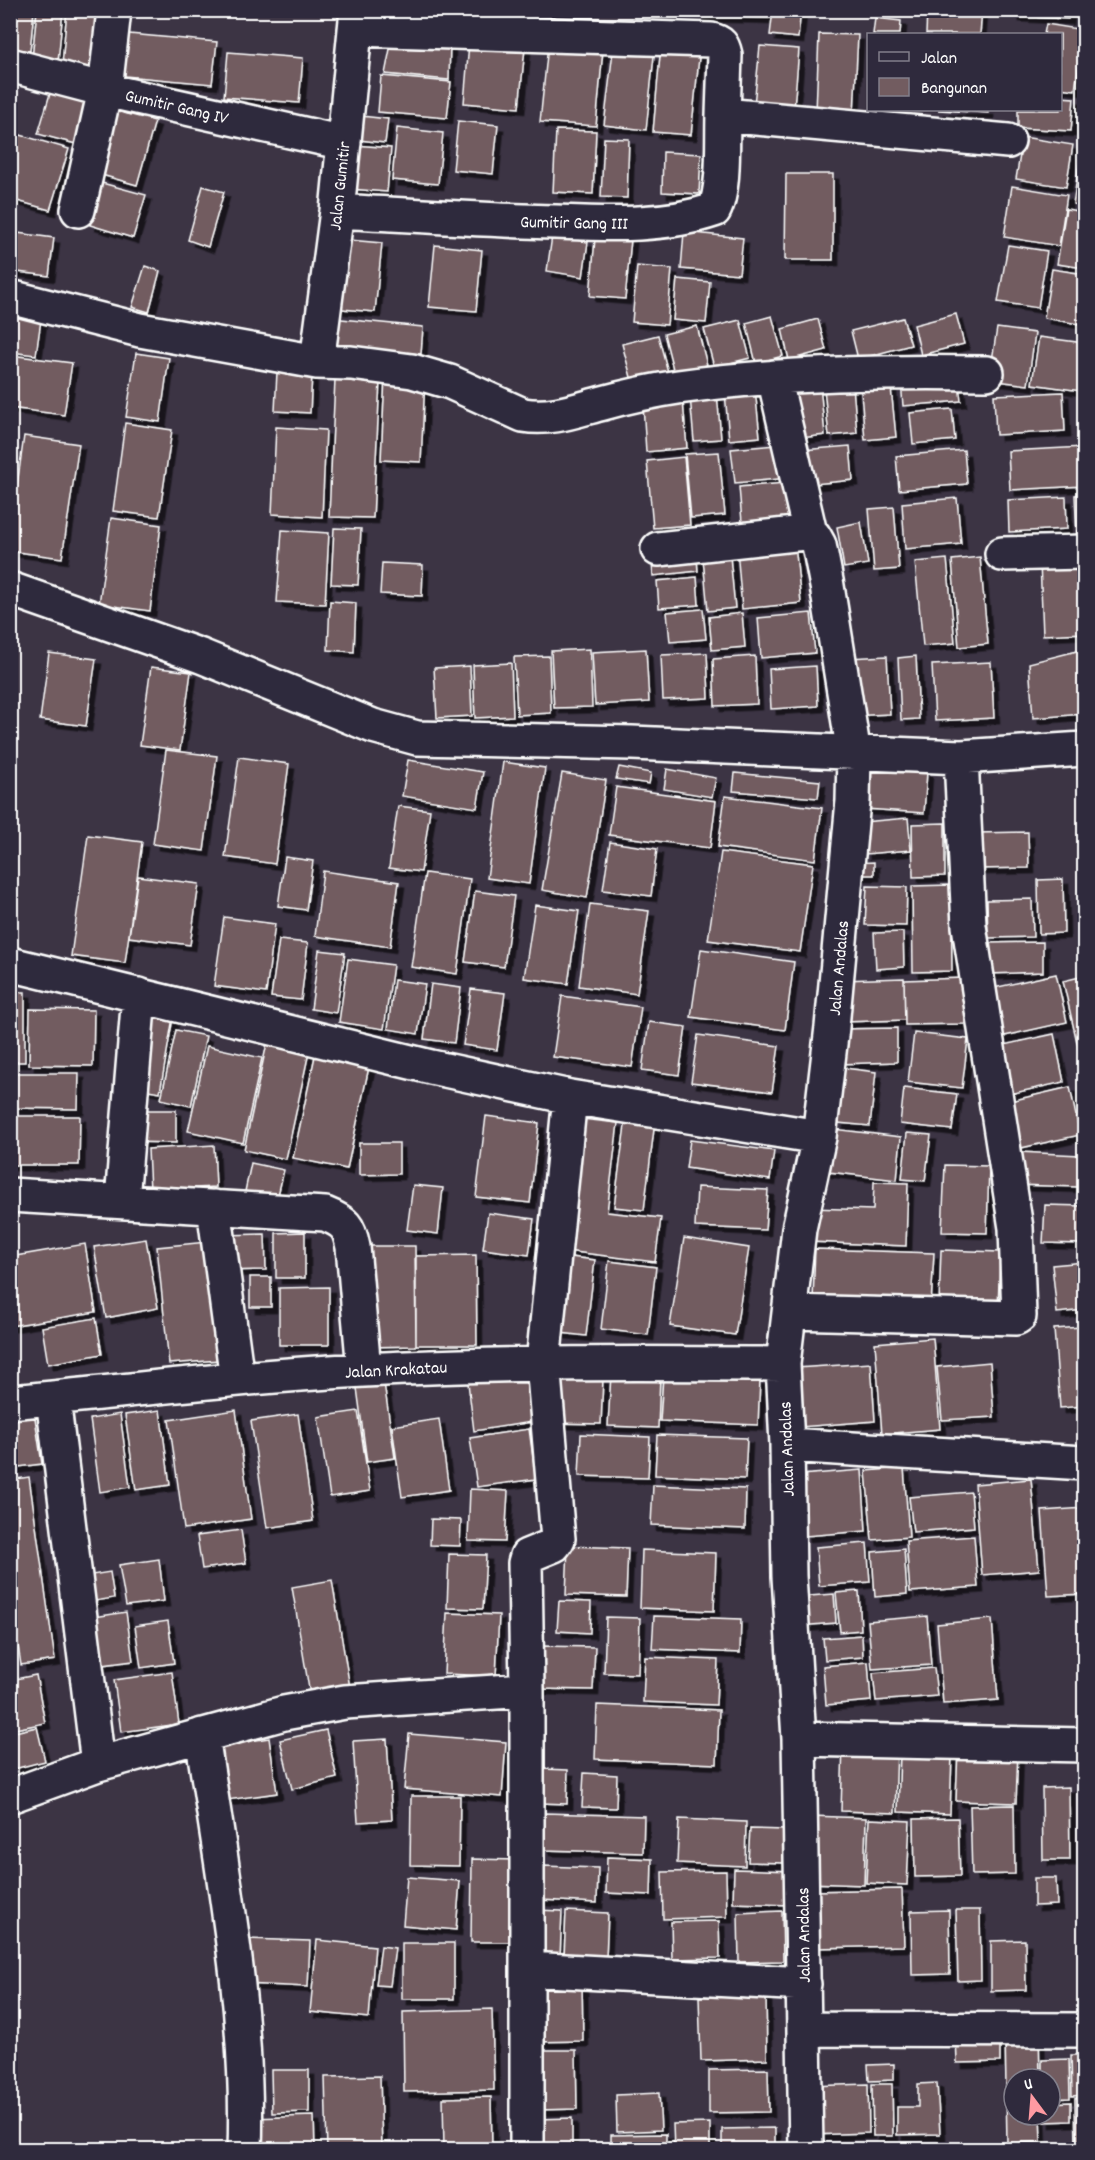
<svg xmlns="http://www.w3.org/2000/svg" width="1095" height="2160" font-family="Dekko,sans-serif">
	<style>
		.building { fill: #725c60; stroke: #fff; stroke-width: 1.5; filter: url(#shadow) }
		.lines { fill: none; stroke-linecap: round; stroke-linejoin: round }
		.minor-casing { stroke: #fff; stroke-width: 38 }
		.minor { stroke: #2f2a3d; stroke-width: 33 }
		.labels { text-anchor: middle; stroke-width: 4.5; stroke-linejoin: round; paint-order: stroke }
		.street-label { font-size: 18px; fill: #fff; stroke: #2f2a3d }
	</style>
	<defs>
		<filter id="shadow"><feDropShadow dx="5.5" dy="5.5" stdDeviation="0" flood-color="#0009"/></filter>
	</defs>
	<rect width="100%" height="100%" fill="#3c3444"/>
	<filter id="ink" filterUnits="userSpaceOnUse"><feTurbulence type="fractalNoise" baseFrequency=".0167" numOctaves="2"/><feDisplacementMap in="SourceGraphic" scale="12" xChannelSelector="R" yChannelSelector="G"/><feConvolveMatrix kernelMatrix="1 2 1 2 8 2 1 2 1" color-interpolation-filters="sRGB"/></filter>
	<g filter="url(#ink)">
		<path class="building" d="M10,10H34L30,51L10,49Z
			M37,10H63L58,62L32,59Z
			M67,10H100L95,68L62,65Z
			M375,10H451V19Z
			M698,10H770L769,18L698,16Z
			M773,10H801L798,38L770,35Z
			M927,10H982L980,34H926Z
			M1014,10H1069L1068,19L1014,16Z
			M875,18L901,21L900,34H873Z
			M1046,24L1084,30L1075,90L1060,88V34H1044Z
			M118,33L217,42L212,84L114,75Z
			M819,34L858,35L854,113L816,112Z
			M392,39L450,42L449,80L385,74Z
			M469,43L525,48L519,108L464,103Z
			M548,45L603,50L596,126L540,122Z
			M661,45L700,48L691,135L653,132Z
			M760,46L799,49L794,108L754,105Z
			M613,51L654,56L646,130L604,125Z
			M228,52L303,58L299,103L224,97Z
			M381,76L451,82L447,118L378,112Z
			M52,87L89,98L76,144L38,134Z
			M1060,97L1074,98L1071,131L1018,128V110H1060Z
			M938,110H988V113Z
			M116,111L155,121L137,185L98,174Z
			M361,116L388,119L385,143L359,140Z
			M458,121L498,125L493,174L453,170Z
			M397,128L443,133L438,184L392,180Z
			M556,130L596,131L593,194L553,192Z
			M10,132L69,149L50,210L10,199Z
			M1023,137L1073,145L1066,187L1016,179Z
			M604,138L629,139L627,198L601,197Z
			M355,145L391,148L387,192L350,189Z
			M663,152L701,154L699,194L662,192Z
			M1079,165L1084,166V206L1073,204Z
			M786,174H833V260H785Z
			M102,183L146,195L133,238L90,225Z
			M203,186L224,192L208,247L188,240Z
			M1012,186L1067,195L1059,246L1004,237Z
			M1066,209L1084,212V268L1057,264Z
			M596,227L632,230L625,299L590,296Z
			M10,232L54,238L49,276L10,271Z
			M684,232L743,238L739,274L681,269Z
			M552,236L588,242L583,277L547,271Z
			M338,239L382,243L375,312L331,308Z
			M435,245L482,250L476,311L429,307Z
			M1008,245L1047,251L1038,308L998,302Z
			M145,266L160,271L149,312L132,307Z
			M637,266L672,269L667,325L632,322Z
			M1052,269L1084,274V325L1044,318Z
			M677,279L710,282L706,323L673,320Z
			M10,309L42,313L36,355L10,352Z
			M956,314L964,344L921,355L914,325Z
			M772,316L783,356L756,363L746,323Z
			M331,318L423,327L421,354L328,346Z
			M903,318L911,345L858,359L851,331Z
			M818,319L826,350L789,360L782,329Z
			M740,320L750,358L714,367L704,329Z
			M697,326L707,365L674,373L664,334Z
			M997,328L1035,333L1028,385L989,380Z
			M658,335L668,372L632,381L622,344Z
			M1039,337L1084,343L1081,391L1032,384Z
			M136,353L169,358L160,422L126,417Z
			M10,355L72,363L64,415L10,408Z
			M277,372L312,373L310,413L275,411Z
			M852,375L857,433L829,436L823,379Z
			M819,376L825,435L801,438L794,379Z
			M958,376L961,401L903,406L901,381Z
			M385,377L425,380L421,462L381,460Z
			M890,378L896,437L865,440L860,381Z
			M335,379L380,381L373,518L329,517Z
			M755,389L760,437L729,440L725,392Z
			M1063,392L1065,431L996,435L994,395Z
			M717,393L721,439L694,441L690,396Z
			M683,401L687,448L646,452L643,404Z
			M952,409L955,440L913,444L910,413Z
			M125,423L172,430L159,517L113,511Z
			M276,427L326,430L322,517L272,514Z
			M24,436L79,444L62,558L10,551V535Z
			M787,444L790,478L735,483L731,449Z
			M850,446L853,480L805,485L802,450Z
			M1084,447V486L1010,490L1008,451Z
			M964,450L967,484L899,490L896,456Z
			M719,452L725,515L691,518L685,454Z
			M684,457L690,525L653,528L647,461Z
			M785,483L789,518L742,522L739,487Z
			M1084,494V538H1077L1075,495Z
			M1066,497L1067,529L1009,532L1008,500Z
			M957,498L961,544L905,549L902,503Z
			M894,507L899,569L874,571L869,509Z
			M111,518L161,525L150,611L99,604Z
			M861,522L868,564L844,568L837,527Z
			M334,528L361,529L358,585L331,584Z
			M282,530L329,533L325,604L277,602Z
			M795,544L801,603L742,609L737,549Z
			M729,546L735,608L708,611L702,548Z
			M696,547L698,571L653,576L651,552Z
			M980,557L988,644L959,647L952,560Z
			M947,559L955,643L923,646L915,562Z
			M1080,560L1084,633L1043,635L1040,562Z
			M382,563L423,565L422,596L380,594Z
			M697,577L699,605L659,608L657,581Z
			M330,601L356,603L354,652L328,650Z
			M703,609L706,639L670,642L667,612Z
			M742,613L745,647L712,650L709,617Z
			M811,613L815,653L761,658L758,618Z
			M590,649L592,707L554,708L551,651Z
			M646,649L649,702L595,705L592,652Z
			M1081,650L1084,714L1033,718L1029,663Z
			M49,653L96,659L86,726L40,720Z
			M707,653L709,698L663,700L661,655Z
			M549,656L551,713L517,715L514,657Z
			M755,656L757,704L715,706L713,659Z
			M887,656L890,714L851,716L848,658Z
			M916,656L919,719L901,720L898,658Z
			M991,662L994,718L935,721L932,665Z
			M511,663L513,716L475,718L473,665Z
			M470,666L472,716L437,718L434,668Z
			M816,666L818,706L771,709L769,669Z
			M151,667L191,672L180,750L140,745Z
			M166,750L217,756L204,851L153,844Z
			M239,757L289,764L275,864L225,857Z
			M408,760L483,772L477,808L402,796Z
			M503,762L545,768L529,884L487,878Z
			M619,767L651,773L649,784L616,779Z
			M868,767L927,772L924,813L865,809Z
			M667,769L716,778L712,797L664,789Z
			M562,773L606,780L587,898L542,890Z
			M735,773L820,781L818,798L733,791Z
			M616,787L716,801L710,848L609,835Z
			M725,796L822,808L815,860L718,847Z
			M398,806L430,810L421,872L389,868Z
			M908,818L911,850L865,854L863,822Z
			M945,823V876L913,877L912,824Z
			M1028,832L1029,868L978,869L977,833Z
			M88,835L142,842L125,963L71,956Z
			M610,842L657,849L651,896L603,890Z
			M721,852L813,864L800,952L708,940Z
			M285,857L313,861L306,910L278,906Z
			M874,862V875H855V863Z
			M323,871L399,882L390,947L315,936Z
			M425,873L470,879L457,974L411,967Z
			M138,876L199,884L190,945L129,937Z
			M1063,879L1064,933L1039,934L1038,880Z
			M951,885L952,971L913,972L912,886Z
			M867,886L907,887L906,926L865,925Z
			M475,891L514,896L504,967L465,962Z
			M1032,899L1033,937L988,938L987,900Z
			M590,904L649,911L637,994L579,986Z
			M535,905L579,911L568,984L524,978Z
			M224,917L275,924L266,993L214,986Z
			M903,932L904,967L876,969L874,933Z
			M279,940L308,943L301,1000L271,997Z
			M1043,942V972L989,974L988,943Z
			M701,949L794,962L785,1030L691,1017Z
			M319,950L345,953L336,1013L311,1009Z
			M348,959L393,965L384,1029L339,1022Z
			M1056,974L1067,1022L1000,1037L989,989Z
			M1084,976V1073L1063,981Z
			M904,978L905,1020L843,1022L841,980Z
			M964,978L965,1024L905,1025L904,980Z
			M394,980L425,984L418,1034L388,1029Z
			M431,984L461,988L454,1043L424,1039Z
			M471,989L505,993L497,1050L463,1045Z
			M10,992H25V1062H10Z
			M562,996L641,1007L632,1067L553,1057Z
			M151,1008L174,1012L160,1092L136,1088Z
			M30,1009L94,1010L93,1066L29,1065Z
			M649,1022L686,1027L679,1075L642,1070Z
			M897,1028V1062L839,1064V1029Z
			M176,1030L206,1036L191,1106L161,1099Z
			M914,1033L968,1039L962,1088L908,1082Z
			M1054,1034L1064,1082L1001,1096L990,1048Z
			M698,1035L779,1046L772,1092L691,1082Z
			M267,1043L309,1052L286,1159L244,1150Z
			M207,1046L262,1058L243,1143L188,1131Z
			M315,1056L369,1067L347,1169L293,1158Z
			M844,1068L876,1072L870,1126L838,1123Z
			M10,1073H79L78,1109L10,1108Z
			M1070,1087L1080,1135L1012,1150L1002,1103Z
			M904,1088L957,1094L952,1130L900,1124Z
			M131,1110H176V1143L131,1142Z
			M10,1116H80L79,1165H10Z
			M486,1116L539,1123L530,1203L476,1197Z
			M626,1118L655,1121L644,1210L614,1207Z
			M582,1119L618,1123L607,1212L661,1218L655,1262L566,1251Z
			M824,1128L901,1137L897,1180L820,1171Z
			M907,1133L931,1135L925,1181L902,1179Z
			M690,1140L774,1151L770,1180L686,1168Z
			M359,1143H399V1174L359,1175Z
			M214,1145L216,1187L150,1190L148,1149Z
			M1018,1152L1080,1155L1078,1187L1017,1185Z
			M251,1163L284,1170L275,1208L243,1201Z
			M945,1165L989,1166L987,1233L942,1232Z
			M874,1182L908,1183L906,1246L810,1242L811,1208L873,1210Z
			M413,1185L443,1188L438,1234L407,1230Z
			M697,1187L768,1190L765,1230L695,1227Z
			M1045,1205L1084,1206V1244L1043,1243Z
			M488,1213L534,1219L529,1255L483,1249Z
			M305,1232V1278H276V1233Z
			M265,1234L266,1270L224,1271V1235Z
			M684,1238L749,1248L735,1335L670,1326Z
			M146,1239L158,1308L106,1318L94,1247Z
			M207,1242L219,1360L169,1364L157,1247Z
			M85,1244L96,1312L10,1326V1257Z
			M367,1246H415L416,1346L368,1347Z
			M815,1249L934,1253L931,1305L813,1300Z
			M941,1250L1000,1252L998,1308L939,1306Z
			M476,1255L477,1345H416V1256Z
			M562,1256L595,1260L586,1336L552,1332Z
			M609,1261L656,1267L648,1335L601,1329Z
			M1084,1262V1310L1057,1313L1052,1265Z
			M250,1277H271V1307H250Z
			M329,1287V1345H279V1288Z
			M96,1318L102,1354L48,1364L42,1327Z
			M1081,1327L1084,1370V1406L1060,1408L1054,1329Z
			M933,1338L940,1429L882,1434L875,1343Z
			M990,1362L994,1417L942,1420L937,1367Z
			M871,1363L875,1421L800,1427L796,1368Z
			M611,1374L660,1376L658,1428L608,1426Z
			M526,1375L532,1422L474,1431L468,1383Z
			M555,1376L603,1379L601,1424L553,1423Z
			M663,1376L760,1380L758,1425L660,1421Z
			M384,1383L395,1458L367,1462L357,1388Z
			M33,1405L42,1464L10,1468V1408Z
			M160,1410L170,1485L136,1490L125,1415Z
			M236,1410L251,1519L184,1529L169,1420Z
			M358,1411L370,1491L330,1497L318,1417Z
			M120,1414L130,1487L100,1492L90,1419Z
			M298,1414L313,1521L267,1528L251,1421Z
			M439,1419L449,1490L402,1497L392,1426Z
			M529,1429L536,1479L477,1487L470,1438Z
			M581,1434L650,1437L648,1478L579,1476Z
			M657,1435L747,1438L745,1479L655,1475Z
			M904,1468L909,1537L872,1540L866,1471Z
			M862,1470L866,1531L805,1536L800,1475Z
			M29,1477L55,1660L21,1665L10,1593V1480Z
			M1031,1479L1039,1570L982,1575L975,1484Z
			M653,1485L746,1489L745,1529L651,1525Z
			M470,1489L508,1491L505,1542L468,1541Z
			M971,1492L974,1527L913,1532L909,1497Z
			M1084,1508V1594L1048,1596L1042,1511Z
			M431,1519L461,1520L460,1546L430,1545Z
			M241,1530L246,1563L202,1569L197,1536Z
			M974,1536L978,1587L910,1592L906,1541Z
			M867,1543L870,1582L819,1586L816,1547Z
			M568,1546L628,1548L626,1597L566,1595Z
			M904,1549L907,1594L875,1597L872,1552Z
			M642,1550L716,1553L714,1611L640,1608Z
			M449,1554L486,1555L483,1609L447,1608Z
			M159,1559L164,1601L126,1606L119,1565Z
			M110,1572L114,1598L83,1603L79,1577Z
			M332,1580L350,1688L310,1695L292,1587Z
			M859,1591L861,1630L840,1632L836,1593Z
			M834,1594L836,1623L799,1626L797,1597Z
			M559,1601L591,1602L590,1633L557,1631Z
			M126,1612L133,1661L95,1666L88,1618Z
			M447,1613L499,1615L496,1676L444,1674Z
			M654,1616L741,1619L740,1653L652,1649Z
			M927,1616L931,1665L872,1669L868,1621Z
			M606,1617L640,1618L638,1674L604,1673Z
			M992,1619L998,1700L943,1704L937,1624Z
			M168,1621L174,1663L141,1668L135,1626Z
			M862,1635L863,1657L825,1660L823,1638Z
			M540,1646L595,1647L593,1690L538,1689Z
			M645,1657L718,1660L716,1705L643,1702Z
			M868,1662L871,1701L826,1705L823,1666Z
			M934,1668L937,1696L876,1701L873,1673Z
			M172,1672L179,1724L121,1732L114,1680Z
			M36,1675L45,1723L10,1730V1680Z
			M597,1705L719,1710L717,1764L595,1759Z
			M37,1727L45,1761L10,1770V1733Z
			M326,1730L337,1778L292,1789L280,1740Z
			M409,1734L506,1742L502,1797L404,1789Z
			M269,1738L277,1793L227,1800L219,1746Z
			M387,1739L392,1820L358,1822L353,1741Z
			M843,1744L897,1746L895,1813L841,1811Z
			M958,1748L1018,1750L1016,1803L956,1801Z
			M900,1753L952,1754L950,1814L898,1812Z
			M542,1769L568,1770L567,1804L541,1803Z
			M584,1773L617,1775L616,1808L582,1807Z
			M1069,1787L1070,1860H1043L1042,1788Z
			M411,1796H460L459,1866L410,1865Z
			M1014,1805L1015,1874L972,1875L970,1806Z
			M545,1813L644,1816L643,1853L544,1850Z
			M811,1816L866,1818L864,1885L808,1883Z
			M1080,1816H1084V1861H1081Z
			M958,1818L960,1876L915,1877L914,1819Z
			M679,1819L746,1822L745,1866L677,1863Z
			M869,1819L910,1821L907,1885L866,1883Z
			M750,1829L785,1830L784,1863L748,1862Z
			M607,1857L652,1859L651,1895L606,1893Z
			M472,1859L518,1860L516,1942H471Z
			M543,1866L598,1868L597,1903L541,1900Z
			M734,1869L791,1871L789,1905L733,1903Z
			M726,1871L727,1917L663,1919L662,1872Z
			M407,1877L460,1881L456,1930L403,1925Z
			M1034,1878H1056L1057,1905L1034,1906Z
			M902,1889L904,1946L816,1948L814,1891Z
			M1082,1892H1084V1925H1083Z
			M535,1910L562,1911L560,1957L534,1956Z
			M949,1910L950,1974L912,1975L911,1911Z
			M956,1910H980L981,1980L958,1981Z
			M566,1911L608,1913L606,1958L564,1957Z
			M782,1911L783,1961L739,1962L738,1913Z
			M719,1921L720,1958L672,1959L671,1922Z
			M246,1939L310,1941L308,1987L244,1984Z
			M317,1940L375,1946L369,2018L310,2012Z
			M1025,1940L1026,1990L991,1991V1941Z
			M402,1943H454V1999H402Z
			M381,1946L395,1948L390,1986L376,1985Z
			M582,1981L583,2041L533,2042L532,1982Z
			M766,1995L767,2059L701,2061L699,1997Z
			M492,2009L494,2090L404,2092L403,2012Z
			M1000,2033V2062L957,2063L956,2035Z
			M1039,2033L1040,2079H1014V2115H1040L1041,2142L1007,2143L1005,2034Z
			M537,2050H576L577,2109L538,2110Z
			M1071,2055H1084V2095L1072,2096Z
			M1069,2059L1070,2098L1050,2099V2079H1042V2060Z
			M894,2064V2080L869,2081L868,2065Z
			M768,2069L769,2112L709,2113V2070Z
			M271,2070H309V2112L272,2113Z
			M380,2076L382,2150H327L325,2077Z
			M937,2083L940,2134L897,2135V2107H918V2084Z
			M868,2084L869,2133L809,2135L808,2086Z
			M872,2084H892L893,2136H873Z
			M659,2093L661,2130L617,2132L616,2095Z
			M491,2097L492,2148L444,2149L443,2098Z
			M1084,2097V2146H1076L1075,2098Z
			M1071,2102V2121L1045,2122V2115H1050V2103Z
			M314,2116L315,2150H252V2118Z
			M572,2118V2150H539L538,2119Z
			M710,2123V2150H674L673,2124Z
			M775,2128V2150H722V2129Z
			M666,2134V2150H611V2135Z"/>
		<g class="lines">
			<defs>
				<path id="minor" d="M355,29L711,40C721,42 723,45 725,55L723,115L1008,141
					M10,65L105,90L344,143
					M78,210L105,90L114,10
					M337,211C410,215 483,220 556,222C608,224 664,227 714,210C725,190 722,140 723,115
					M10,297L140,330L317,362L351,363L412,371L450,382L523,415C551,420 576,410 603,403C628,396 652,391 678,387C781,373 884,371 987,373
					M317,362L337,211L357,10
					M774,377L810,533
					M658,549L804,533L814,536L819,545L827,586L854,754L853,801L832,1027L819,1137L799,1229L783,1364L787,1445L789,1576L799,1739L806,2150
					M1002,554L1084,552
					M10,589L201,656L373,726L417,738L632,743L961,757L1084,749
					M10,964L431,1067L570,1097L819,1137
					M10,1195L325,1214C345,1222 349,1226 353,1247L364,1370
					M122,1200L139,995
					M214,1207L237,1379
					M790,1312L1016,1318L1019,1316L1016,1228L969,926L961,757
					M53,1398L98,1764
					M10,1402C128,1391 246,1376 364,1370C504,1362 643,1363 783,1364
					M787,1445L1084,1463
					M202,1735C222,1872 250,2011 245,2150
					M799,1739L1084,1745
					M10,1796L98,1764L284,1713L345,1702L527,1690
					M528,1969L804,1984
					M804,2029L1084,2030
					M527,2150V1690L525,1563L527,1556L554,1545L558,1539L543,1363L570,1097"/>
			</defs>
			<use href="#minor" class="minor-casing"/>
			<use href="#minor" class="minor"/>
		</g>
	</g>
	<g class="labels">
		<g class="street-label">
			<text transform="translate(177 106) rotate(13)" y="6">Gumitir Gang IV</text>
			<text transform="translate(339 186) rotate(-84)" y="6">Jalan Gumitir</text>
			<text transform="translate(574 222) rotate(1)" y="6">Gumitir Gang III</text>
			<text transform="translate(838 968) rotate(-85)" y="6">Jalan Andalas</text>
			<text transform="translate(396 1369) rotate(-3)" y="6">Jalan Krakatau</text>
			<text transform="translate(786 1449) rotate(-92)" y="6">Jalan Andalas</text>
			<text transform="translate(803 1935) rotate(-91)" y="6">Jalan Andalas</text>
		</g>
	</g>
	<rect width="1095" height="2160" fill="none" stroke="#2f2a3d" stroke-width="36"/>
	<rect x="18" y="18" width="1059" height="2124" fill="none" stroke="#fff" stroke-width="2" filter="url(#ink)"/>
	<rect x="867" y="33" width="195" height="78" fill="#2f2a3d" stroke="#827f8b" stroke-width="1.5"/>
	<rect x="879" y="52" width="30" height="9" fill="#2f2a3d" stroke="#827f8b" stroke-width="1.5"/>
	<text x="921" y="63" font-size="18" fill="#ffffff">Jalan</text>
	<rect x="879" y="78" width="30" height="18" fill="#725c60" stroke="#827f8b" stroke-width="1.5"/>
	<text x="921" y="93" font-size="18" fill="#ffffff">Bangunan</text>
	<g transform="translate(1032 2097) rotate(344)"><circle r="28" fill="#2f2a3d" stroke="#827f8b" stroke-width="1.5"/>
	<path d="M0-4.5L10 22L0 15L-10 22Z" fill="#ff9aa2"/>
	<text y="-9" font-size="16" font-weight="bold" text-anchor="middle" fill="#ffffff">U</text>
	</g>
</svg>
